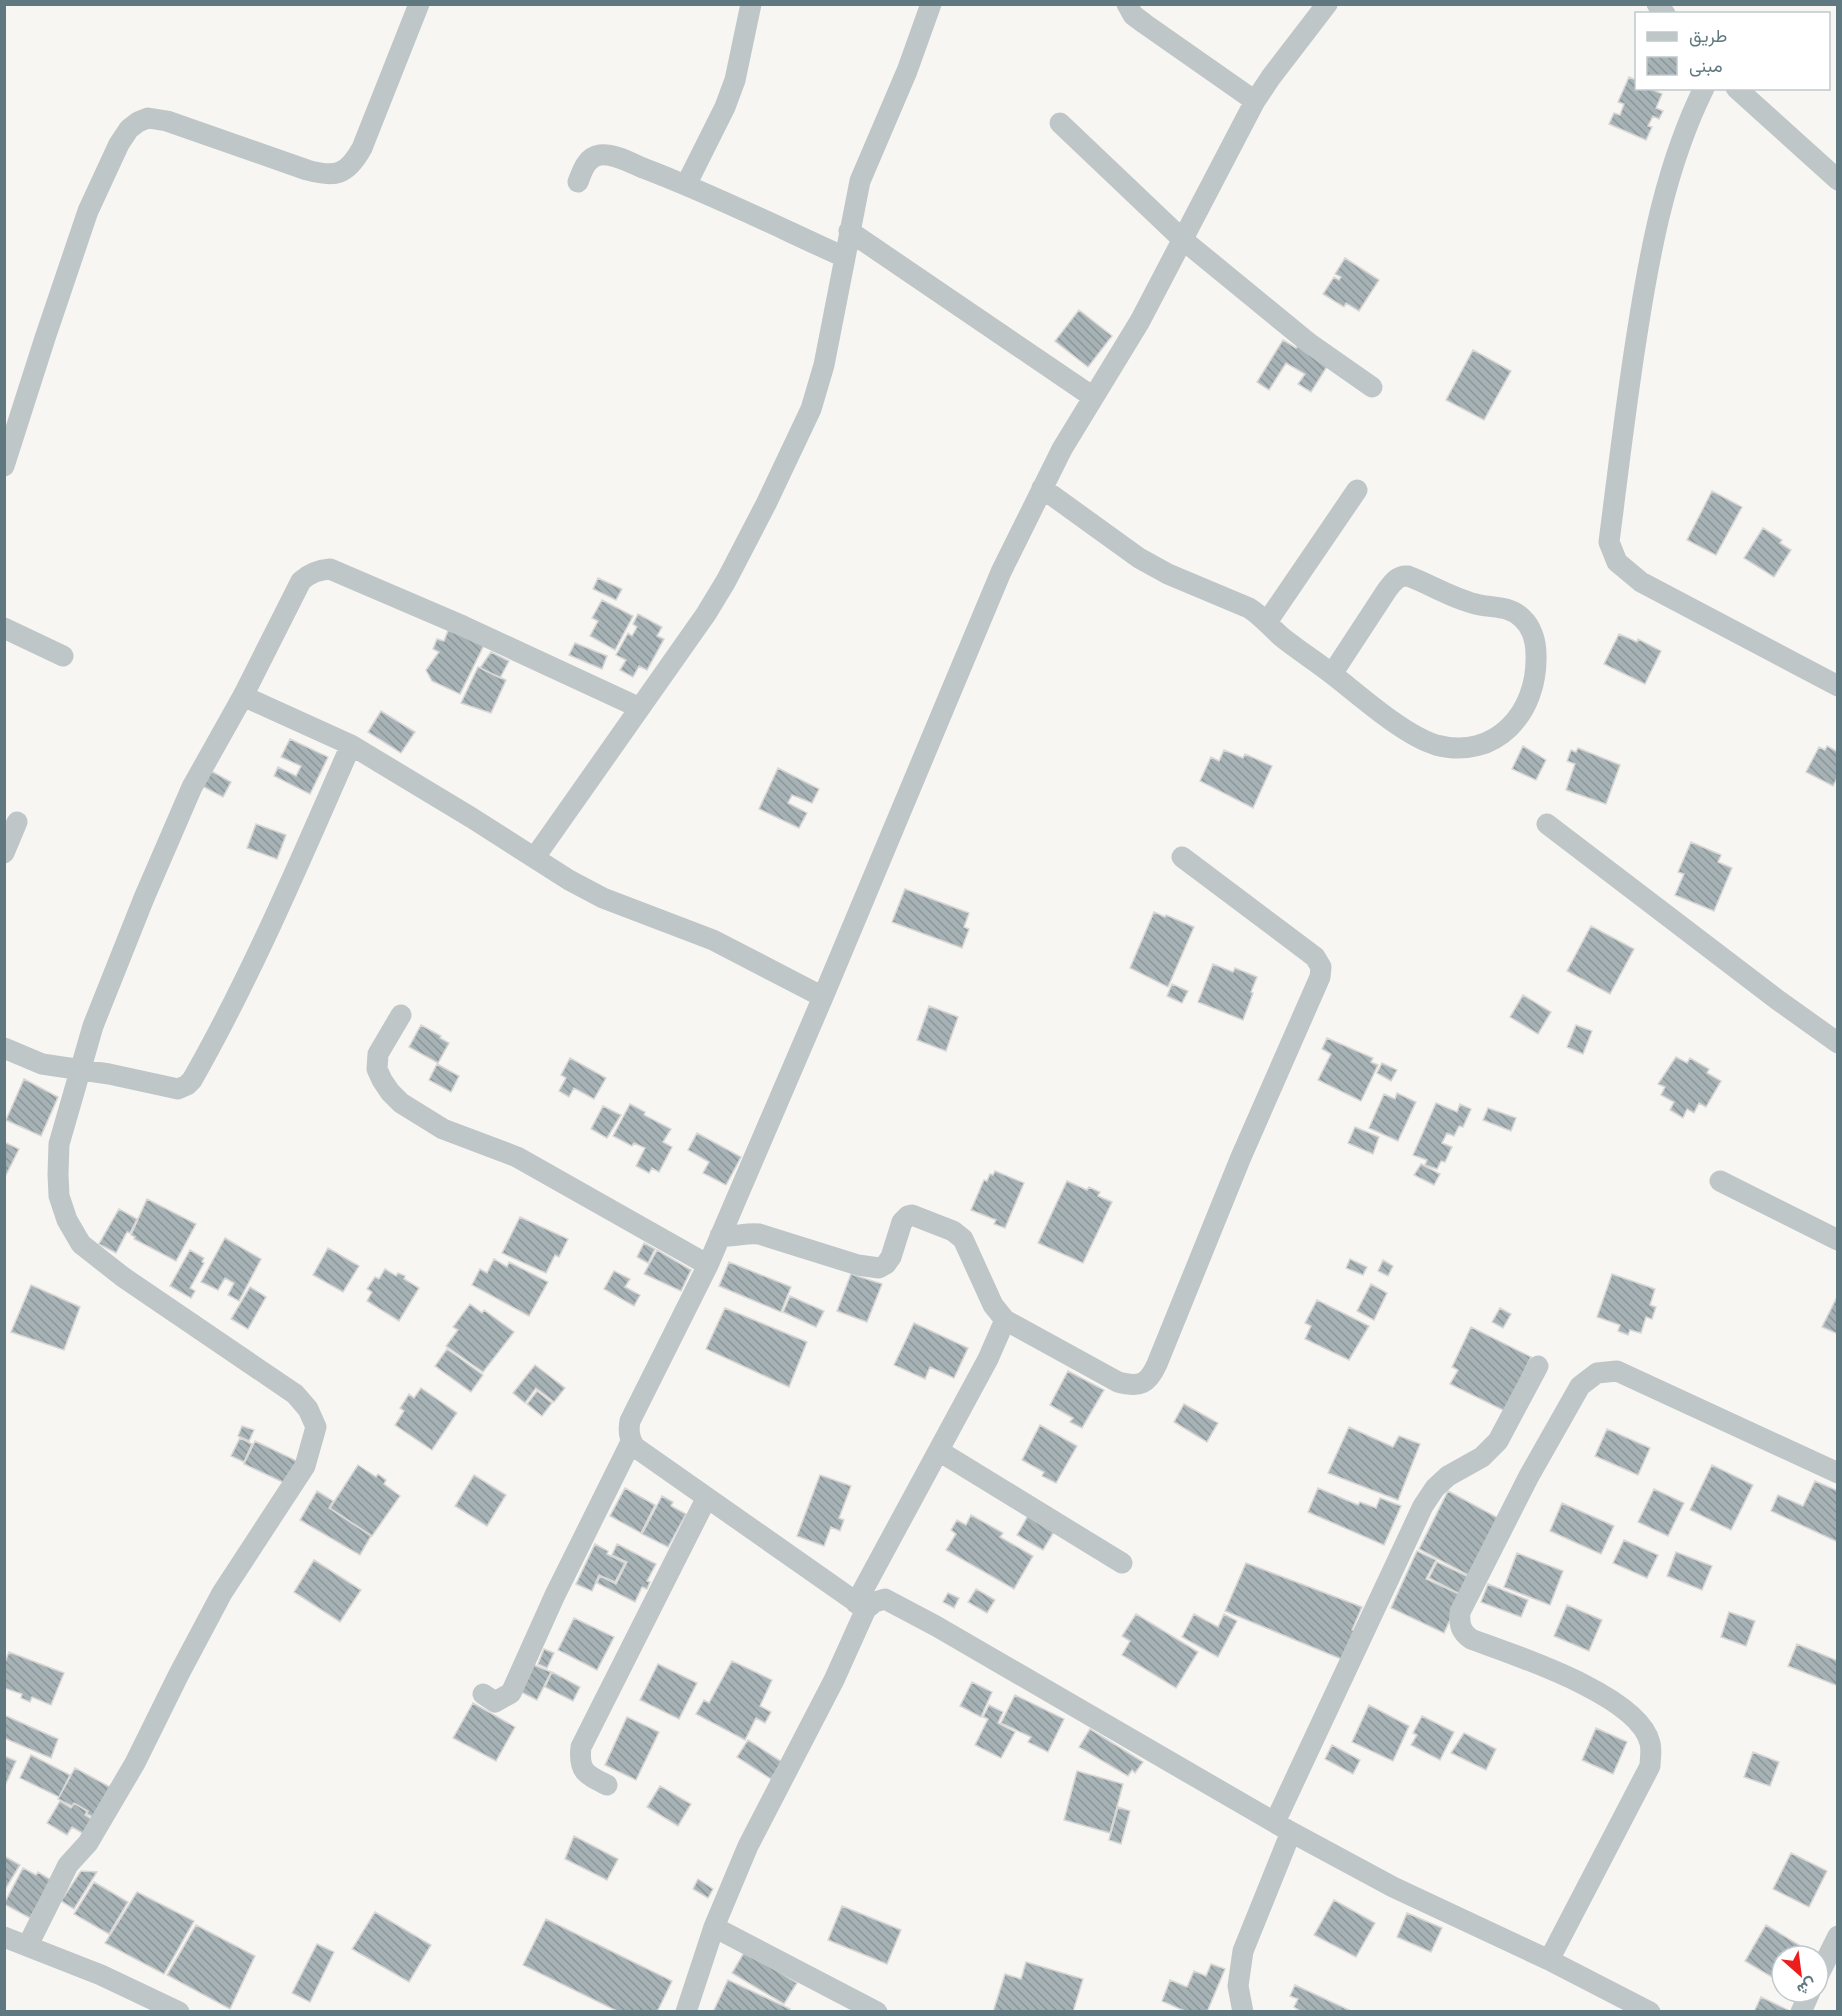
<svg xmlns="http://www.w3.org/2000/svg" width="1842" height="2016" font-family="Barlow,Vazirmatn,sans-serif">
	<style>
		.building { fill: url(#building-back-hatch); stroke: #d8d7d5; stroke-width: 1.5 }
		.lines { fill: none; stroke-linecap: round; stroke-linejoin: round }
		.minor { stroke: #bfc6c8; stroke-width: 21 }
	</style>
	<defs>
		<pattern id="building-back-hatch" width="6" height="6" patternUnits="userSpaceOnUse" patternTransform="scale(1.5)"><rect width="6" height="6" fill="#a6b2b5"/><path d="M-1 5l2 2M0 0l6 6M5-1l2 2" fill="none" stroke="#8b9698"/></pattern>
	</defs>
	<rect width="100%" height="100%" fill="#f7f6f3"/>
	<path class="building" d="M1629,77L1636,80V88H1649L1662,94L1656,108L1663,111L1659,119L1653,116L1648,126L1652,127L1646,140L1609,124L1614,113L1620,115L1624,104L1618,102Z
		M1345,258L1379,280L1359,311L1346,303L1344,307L1323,294L1334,277L1339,280L1341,277L1335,274Z
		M1079,310L1112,336L1088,367L1055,341Z
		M1283,340L1296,348L1298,346L1328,365L1311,392L1298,384L1305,374L1286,363L1269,390L1257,382Z
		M1473,350L1511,371L1484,420L1446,400Z
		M1712,491L1742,507L1716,555L1687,540Z
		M1763,528L1782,540L1780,543L1791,550L1774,577L1744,558Z
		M598,578L622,589L616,600L593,589Z
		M602,600L633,616L615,650L590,636L598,621L592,618Z
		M638,614L662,627L657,636L664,639L647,670L639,666L633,677L620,670L626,660L616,655L628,633L632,636L637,627L633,624Z
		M449,628L484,645L460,694L432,681L426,670L439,652L433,649L437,639L444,641Z
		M1619,634L1637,642L1638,639L1661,651L1645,684L1604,664Z
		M575,643L607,656L602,669L569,655Z
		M491,652L509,661L500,678L480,668Z
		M478,667L506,680L491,713L461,703Z
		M381,711L415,732L401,753L368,732Z
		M290,739L328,757L310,794L274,776L278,767L296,776L301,766L281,757Z
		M1523,746L1546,760L1536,780L1512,769Z
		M1827,746L1838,752V776L1833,786L1806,772L1819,747L1825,750Z
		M1578,748L1620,765L1606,804L1566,790L1575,764L1567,761L1571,750L1576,752Z
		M1224,750L1243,758L1245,754L1272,766L1253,808L1200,781L1211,757L1219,761Z
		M778,768L819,789L812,803L792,795L788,803L807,813L799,828L759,809Z
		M211,771L231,782L223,797L202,786Z
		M256,824L286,835L277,859L247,848Z
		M1691,842L1721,855L1718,862L1732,868L1714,911L1675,895L1684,874L1678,872Z
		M905,889L969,913L964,927L969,929L962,948L892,922Z
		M1154,912L1165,917L1166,915L1194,927L1168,987L1130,968Z
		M1591,926L1634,949L1610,994L1567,971Z
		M1213,964L1233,972L1235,968L1257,977L1251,992L1253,993L1243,1020L1198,1002Z
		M1172,984L1188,991L1182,1003L1167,996Z
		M1523,995L1551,1012L1538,1034L1510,1017Z
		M929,1006L958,1017L946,1051L917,1040Z
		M421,1025L441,1036L440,1038L449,1043L438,1063L409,1047Z
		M1576,1025L1592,1031L1583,1054L1567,1047Z
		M1327,1038L1373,1058L1371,1062L1378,1065L1361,1101L1318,1080L1331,1054L1322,1049Z
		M1676,1057L1687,1063L1690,1058L1709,1069L1707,1073L1721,1081L1706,1107L1699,1103L1694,1113L1687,1109L1683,1118L1670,1110L1674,1102L1661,1095L1665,1087L1658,1084Z
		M570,1058L606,1078L594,1099L574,1088L569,1097L559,1091L566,1078L561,1075Z
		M1382,1063L1397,1070L1391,1081L1377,1073Z
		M437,1064L459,1076L451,1092L429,1080Z
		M24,1079L58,1097L41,1136L6,1120Z
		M1397,1093L1416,1102L1398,1141L1369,1128L1384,1094L1395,1099Z
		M1436,1103L1457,1112L1460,1104L1471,1109L1463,1127L1459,1126L1454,1136L1447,1133L1442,1143L1452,1147L1445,1162L1441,1161L1437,1169L1425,1165L1427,1160L1413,1155Z
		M630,1104L645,1112L644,1115L671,1129L663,1142L672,1147L659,1172L652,1168L649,1173L636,1166L645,1148L634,1143L632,1146L613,1136Z
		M603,1106L621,1115L607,1138L591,1129Z
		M1488,1108L1516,1118L1511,1131L1483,1120Z
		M1355,1127L1379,1137L1373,1154L1348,1143Z
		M697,1133L741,1157L726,1185L703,1173L709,1162L688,1150Z
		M4,1142L19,1149L4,1179Z
		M1421,1164L1440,1174L1434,1185L1414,1175Z
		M995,1171L1024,1183L1005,1228L994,1224L996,1220L971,1210L984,1180L987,1181L990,1174L993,1175Z
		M1067,1181L1087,1190L1089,1187L1100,1192L1098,1196L1112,1202L1083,1263L1038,1243Z
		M147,1199L196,1224L176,1261L134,1239L135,1237L131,1235Z
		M119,1209L137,1219L130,1233L127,1232L116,1253L99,1244Z
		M520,1217L568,1239L559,1257L555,1255L546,1273L502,1253Z
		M225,1238L261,1259L239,1301L228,1295L234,1283L225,1278L218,1290L201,1282Z
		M644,1243L655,1249L648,1263L637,1257Z
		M328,1248L359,1266L343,1292L313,1275Z
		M190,1250L204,1258L202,1262L204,1263L190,1288L195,1291L191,1298L170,1286Z
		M657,1250L691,1270L681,1291L644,1274Z
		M494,1259L507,1267L509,1262L548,1282L529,1316L472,1285L480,1269L487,1273Z
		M1350,1259L1367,1267L1363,1275L1346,1268Z
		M1383,1260L1393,1266L1388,1276L1378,1271Z
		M729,1262L791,1287L781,1312L719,1286Z
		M385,1269L396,1276L398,1273L405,1276L404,1279L419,1288L399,1321L367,1301L372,1292L367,1289L375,1277L379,1279Z
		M614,1271L630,1279L625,1287L640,1295L634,1306L604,1289Z
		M851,1274L882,1284L867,1322L837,1311Z
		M1612,1274L1655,1289L1650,1305L1656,1307L1652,1319L1646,1317L1641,1333L1630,1330L1628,1335L1618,1331L1620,1325L1597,1317Z
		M1371,1284L1387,1293L1374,1320L1357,1311Z
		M31,1285L80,1307L64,1350L11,1332Z
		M250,1287L266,1297L248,1329L231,1319Z
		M1838,1295V1334L1822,1327Z
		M790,1296L824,1311L816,1327L783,1312Z
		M1317,1300L1369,1326L1349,1360L1305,1339L1311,1326L1305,1323Z
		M470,1304L482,1313L484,1310L514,1332L483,1372L446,1346L458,1330L453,1327Z
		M725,1308L807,1342L789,1387L706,1349Z
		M1500,1308L1511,1314L1503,1328L1492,1322Z
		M914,1323L968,1348L954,1378L930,1367L925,1379L894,1365Z
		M1471,1327L1531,1357L1505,1411L1450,1384L1458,1370L1452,1367Z
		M447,1349L483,1375L471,1392L435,1366Z
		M535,1365L565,1388L554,1402L536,1388L525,1403L513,1393Z
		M1068,1371L1104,1390L1082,1428L1070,1422L1073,1418L1050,1405Z
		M421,1388L457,1413L432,1450L395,1425L404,1411L400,1408L409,1394L414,1398Z
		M537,1391L552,1403L542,1416L527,1404Z
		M1184,1404L1218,1423L1207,1442L1174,1422Z
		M1040,1425L1077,1446L1056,1483L1042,1476L1044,1472L1022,1460Z
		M242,1426L254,1430L249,1441L238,1436Z
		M1349,1427L1393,1447L1399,1436L1420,1444L1398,1500L1328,1473Z
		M1607,1429L1650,1448L1638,1475L1595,1456Z
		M240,1438L252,1444L244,1462L231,1456Z
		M255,1441L301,1463L291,1486L244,1464Z
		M358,1465L376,1477L378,1474L386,1480L384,1484L400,1496L372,1536L330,1508Z
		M1712,1465L1753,1485L1731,1530L1690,1510Z
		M474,1475L506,1495L487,1526L455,1506Z
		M820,1475L851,1486L839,1518L844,1520L840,1531L831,1527L824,1546L797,1536Z
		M1815,1481L1838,1491V1542L1771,1511L1778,1495L1803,1506Z
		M625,1488L655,1505L641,1533L610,1516Z
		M1318,1488L1358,1505L1360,1502L1376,1508L1380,1498L1401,1506L1384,1545L1308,1512Z
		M1654,1489L1684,1503L1668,1536L1638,1522Z
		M317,1491L333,1501L329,1508L371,1536L360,1555L300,1520Z
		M1448,1491L1500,1519L1470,1576L1419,1549Z
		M662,1496L673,1502L671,1506L686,1514L668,1547L642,1534Z
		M1562,1503L1614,1526L1601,1554L1550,1531Z
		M1029,1514L1055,1530L1043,1550L1017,1535Z
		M971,1515L1003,1533L1000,1537L1033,1556L1014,1589L946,1550L956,1534L951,1530L957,1520L966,1525Z
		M1624,1540L1658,1555L1647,1578L1613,1563Z
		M595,1544L608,1551L607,1554L625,1563L615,1582L599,1575L592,1591L576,1584Z
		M617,1544L656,1564L647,1581L650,1582L647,1589L642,1587L635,1602L597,1583L600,1576L616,1584L627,1562L612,1555Z
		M1417,1551L1436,1560L1426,1579L1461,1595L1444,1633L1391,1608Z
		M1676,1552L1712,1566L1702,1590L1667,1576Z
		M1517,1553L1563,1571L1550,1605L1504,1587Z
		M314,1560L361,1590L340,1622L294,1592Z
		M1437,1562L1471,1578L1462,1595L1429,1578Z
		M1246,1563L1362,1607L1352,1630L1358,1632L1346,1661L1225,1611Z
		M1488,1584L1528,1600L1521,1617L1481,1602Z
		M976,1589L995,1600L987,1613L968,1602Z
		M948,1593L959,1598L954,1608L943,1602Z
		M1567,1605L1602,1620L1589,1651L1554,1636Z
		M1729,1612L1755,1621L1746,1646L1721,1637Z
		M1136,1614L1198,1652L1176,1688L1122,1655L1130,1641L1122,1636Z
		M1194,1614L1218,1627L1224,1614L1237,1621L1218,1657L1182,1637Z
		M574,1618L614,1637L597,1670L558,1650Z
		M1797,1644L1838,1661V1686L1788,1666Z
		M544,1649L554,1653L547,1668L538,1664Z
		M9,1652L64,1673L51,1705L32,1697L30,1702L21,1698L22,1694L4,1688V1665Z
		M732,1661L772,1680L760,1706L771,1712L765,1723L756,1718L745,1740L696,1714L704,1700L709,1703Z
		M658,1664L697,1683L679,1719L640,1700Z
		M534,1665L551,1672L537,1700L521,1692Z
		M552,1672L580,1687L573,1701L545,1687Z
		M972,1682L992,1692L981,1717L960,1706Z
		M1015,1695L1064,1719L1048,1752L1028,1742L1031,1737L1001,1723Z
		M473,1703L515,1727L496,1761L453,1738Z
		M989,1705L1003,1712L998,1723L1015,1732L1001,1758L975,1745L988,1719L983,1717Z
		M1369,1705L1409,1726L1393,1761L1352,1742Z
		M4,1715L58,1739L51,1758L4,1738Z
		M1422,1716L1454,1732L1440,1760L1411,1745L1417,1735L1413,1733Z
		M627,1717L659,1732L636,1780L605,1765Z
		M1596,1728L1627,1742L1613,1774L1582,1760Z
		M1090,1729L1143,1762L1135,1773L1132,1770L1128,1776L1079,1747Z
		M1464,1733L1496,1749L1486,1770L1451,1753Z
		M748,1740L782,1762L771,1779L737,1757Z
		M1332,1745L1360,1760L1353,1774L1325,1759Z
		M1753,1752L1779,1762L1770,1786L1744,1777Z
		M31,1755L70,1775L59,1797L20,1778Z
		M4,1756L16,1761L4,1788Z
		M75,1768L110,1787L93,1817L87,1814L88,1811L74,1803L72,1806L58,1799Z
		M1077,1771L1123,1784L1110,1833L1064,1820Z
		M660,1786L691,1804L678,1826L647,1807Z
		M60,1801L71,1808L74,1803L87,1811L85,1815L93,1820L84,1834L72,1827L67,1835L47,1823Z
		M1118,1807L1130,1811L1121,1844L1109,1840Z
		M574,1836L618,1859L607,1880L565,1859Z
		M1791,1853L1827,1871L1809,1907L1773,1889Z
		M4,1856L20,1865L4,1891Z
		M23,1868L36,1875L38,1872L51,1880L30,1918L4,1904Z
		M81,1871L97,1872L74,1909L61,1901Z
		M698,1879L713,1889L708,1898L693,1889Z
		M94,1882L128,1902L109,1934L74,1914Z
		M137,1892L194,1921L164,1974L105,1943Z
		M1334,1900L1375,1923L1356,1957L1314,1935Z
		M842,1906L901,1930L887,1964L828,1940Z
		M375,1912L431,1945L409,1982L352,1949Z
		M1407,1913L1442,1928L1431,1952L1397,1937Z
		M546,1919L672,1981L657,2012H619L523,1965Z
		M196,1925L255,1956L230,2009L167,1975Z
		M1766,1925L1804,1948L1799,1956H1782V1983L1745,1961Z
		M317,1944L334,1952L310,2002L292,1993Z
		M745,1951L797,1983L784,2004L732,1973Z
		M1026,1962L1083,1979L1073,2012H993L1005,1974L1021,1979Z
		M1211,1964L1225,1969L1207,2012H1187L1162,2001L1170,1980L1187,1987L1194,1971L1206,1976Z
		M728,1980L790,2009L789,2012H713Z
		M1295,1985L1351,2011L1302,2012L1294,2007L1298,1999L1290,1996Z
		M1761,1997L1792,2012H1754Z"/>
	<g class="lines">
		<path class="minor" d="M1127,4L1133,15L1145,24L1255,101
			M1657,4L1665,14
			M1704,88C1666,165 1650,250 1637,334C1626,403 1618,472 1609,542L1617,562L1641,582L1838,686
			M1736,88L1838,180
			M1060,123L1182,239L1309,343L1372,387
			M578,182C582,172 586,157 600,155C613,153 631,163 643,168C712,194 778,227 844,257
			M686,185L725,107L735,80L751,4
			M849,231L1093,397
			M4,466L45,338L88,211L119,144L129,129L138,122L148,118L167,121L307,170C336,178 347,175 362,148L419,4
			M1042,488L1139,558L1168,574L1249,608C1262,616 1271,628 1283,638C1302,653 1323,666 1342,682C1366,701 1406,736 1436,745C1496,761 1538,712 1536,655C1536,642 1532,627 1522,618C1510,606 1495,608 1480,605C1455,600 1432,585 1408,576C1398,575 1393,582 1387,590L1332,674
			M1267,622L1357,490
			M4,628L63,656
			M243,696L351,745L472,818L569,880L603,898L713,940L823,997
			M1547,824L1775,998L1838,1043
			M4,853L17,822
			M535,857L706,614L726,581L766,504L811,409L824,365L860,181L907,71L931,4
			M401,1015L378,1054L377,1069L382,1080L390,1092L401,1103L443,1129L517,1157L708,1265
			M4,1048L42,1064L109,1074L178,1089L187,1085L192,1080C253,973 301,858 351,745
			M1720,1181L1838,1240
			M720,1236C734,1238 746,1232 759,1234L858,1265L879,1268L886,1264L891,1257L902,1222L908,1216L912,1215L953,1231L963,1239L993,1305L1005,1320
			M939,1451L1122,1563
			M856,1603L988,1359L1005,1320L1118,1382C1140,1388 1148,1384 1157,1364L1241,1157L1320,977L1321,967L1315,957L1182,857
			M866,1609L635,1447C629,1439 628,1431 630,1421L708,1265L823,997L1001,572L1062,449L1140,321L1255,101L1271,77L1327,4
			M483,1694L495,1702L511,1693L555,1595L631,1442
			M607,1785C587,1775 578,1772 581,1747L706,1499
			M1275,1822L1423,1506L1435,1488L1448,1476L1482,1457L1498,1441L1538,1366
			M714,1927L877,2012
			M4,1937L101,1975L179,2012
			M28,1945L68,1865L88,1843L135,1763L179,1674L222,1593L305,1466L316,1427L308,1409L295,1394L123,1277L81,1244L67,1220L59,1196L58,1174L59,1144L93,1026L144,898L192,787L243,696L301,581C310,573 318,570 330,569L463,626L640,708
			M1549,1960L1650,1766C1650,1759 1652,1751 1650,1743C1639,1695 1514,1655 1471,1639C1461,1632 1459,1625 1460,1612L1529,1476L1580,1386L1597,1373L1617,1371L1838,1473
			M1818,1976L1838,1936
			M686,2012L714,1927L748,1846L834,1680L866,1609L875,1602L885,1599L936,1626L1291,1832L1393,1887L1549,1960L1650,2012
			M1243,2012L1238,1986L1243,1951L1291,1832
			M1801,2012L1810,1992"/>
	</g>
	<rect width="1842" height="2016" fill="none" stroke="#607980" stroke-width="12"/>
	<rect x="1635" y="12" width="195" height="78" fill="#ffffff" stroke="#bfc9cc" stroke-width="1.5"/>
	<rect x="1647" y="32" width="30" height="9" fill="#bfc6c8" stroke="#bfc9cc" stroke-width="1.5"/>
	<text x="1689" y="42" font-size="18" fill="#607980">طريق</text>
	<rect x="1647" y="57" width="30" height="18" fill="url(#building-back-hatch)" stroke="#bfc9cc" stroke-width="1.5"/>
	<text x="1689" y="72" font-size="18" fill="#607980">مبنى</text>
	<g transform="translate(1800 1974) rotate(152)"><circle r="28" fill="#ffffff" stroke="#bfc9cc" stroke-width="1.5"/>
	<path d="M0-4.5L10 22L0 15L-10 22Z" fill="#ec1e1d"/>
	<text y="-9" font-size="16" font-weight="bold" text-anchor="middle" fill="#607980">ش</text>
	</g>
</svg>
